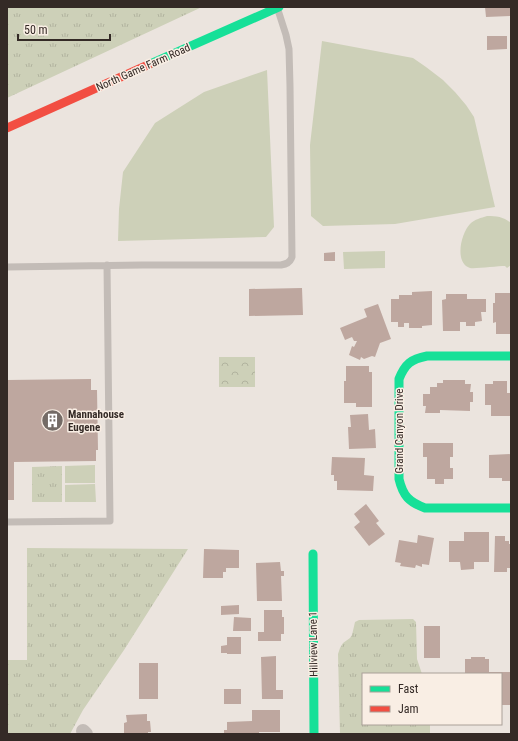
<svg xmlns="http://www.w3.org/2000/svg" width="518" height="741" font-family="'Roboto Condensed',sans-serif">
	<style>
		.grass { fill: url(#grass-tufts) }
		.park { fill: url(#park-crowns) }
		.garden { fill: #cdd0b8 }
		.building { fill: #bea79f }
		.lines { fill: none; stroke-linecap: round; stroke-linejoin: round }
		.lane { stroke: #c3bcb7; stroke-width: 7 }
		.street { stroke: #c3bcb7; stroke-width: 14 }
		.fast { stroke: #16e098; stroke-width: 9 }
		.jam { stroke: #f24e42; stroke-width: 9 }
		.labels { text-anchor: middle; stroke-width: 3; stroke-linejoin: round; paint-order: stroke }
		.street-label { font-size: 11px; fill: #342a26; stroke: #f9eee4 }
		.poi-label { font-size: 11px; font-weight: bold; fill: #342a26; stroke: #f9eee4; text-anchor: start }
	</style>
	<defs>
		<pattern id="grass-tufts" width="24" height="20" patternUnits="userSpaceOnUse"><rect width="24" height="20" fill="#cdd0b8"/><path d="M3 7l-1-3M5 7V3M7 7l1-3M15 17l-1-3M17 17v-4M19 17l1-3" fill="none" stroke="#b1b39e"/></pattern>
		<pattern id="park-crowns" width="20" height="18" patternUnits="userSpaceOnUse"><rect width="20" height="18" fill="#cdd0b8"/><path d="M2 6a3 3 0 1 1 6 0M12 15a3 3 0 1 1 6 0" fill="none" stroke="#b1b39e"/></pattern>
	</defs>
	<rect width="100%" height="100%" fill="#ebe4de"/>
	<path class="grass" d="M7,7H202L7,98Z
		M62,466V502H32V467Z
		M27,548L188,549L124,650L83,710L70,734H7V660H27Z
		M413,619L416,622L417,659L422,674H363V724H430V734H340L338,654L340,648L343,643L350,638L352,635L355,622L359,620Z"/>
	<path class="park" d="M219,357H255V387H219Z"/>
	<path class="garden" d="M322,41L413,58L426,67L443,80L455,92L466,105L474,117L495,207L395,224L323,226L311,216L310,145Z
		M267,70L274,227L266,237L118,241L119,209L123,172L155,123L204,92Z
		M487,216C497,216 504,217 511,223V265L507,268L505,266C498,266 475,269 470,268C454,263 461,233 470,224C475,219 481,218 487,216Z
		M385,251V268L344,269L343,252Z
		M95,465V483H65V466Z
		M95,484L96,502H65V485Z"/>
	<path class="building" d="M485,7H511V16L486,17Z
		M487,36H507V49L487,50Z
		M335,252V261H324V253Z
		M302,288L303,315L249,316V289Z
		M432,291V325L422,326V328H409V323H404V327H398V322H391V299H399V295H412V292Z
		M495,293H511V334H496V322L493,323V303H495Z
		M446,294H467V299H486V312H481L482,321L475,322V326H466V322H460V331H443L442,300L446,299Z
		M378,304L391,339L380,343L375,357L372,356L364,359L361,357L360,360L349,355L352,346L354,347L357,341H354L352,337L345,340L340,328L367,317L364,309Z
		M346,366H369V372H372V407H356V403H344V381H346Z
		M91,379V390H97L98,450H96V461L14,462V500H7V380Z
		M443,380H465V384H471L470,392H473V402H470V411L440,410V413H425L426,406H423V394H430V387H437V383H443Z
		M493,381H507V393H511V416H491V405H485V384H493Z
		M368,414L369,430L375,429L376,448L349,449L348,427H351L350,415Z
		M423,443H453V457H450V468H453V479H444V484H435V479H427V457H423Z
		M511,454V481H502V478H489V455Z
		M332,457L365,458L364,475L374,476L373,491L337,490V481H334V475H331Z
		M366,504L379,521L376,523L385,534L369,546L354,527L360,522L354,514Z
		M464,532H489V562H474V569L461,570L460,562H449V541H464Z
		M418,535L434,538L429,565L422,564V567L416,565L415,568L400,566L401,563L395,562L399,540L417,543Z
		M495,536H505V541H509V544H511V568H507V572H494Z
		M204,549L239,550V568H226V572H223V578H203Z
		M280,562L281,571H284V576H281L282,601H257L256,563Z
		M239,605V614L221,615V606Z
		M264,610H282V617H284V634H281V641H258V632H264Z
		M234,617L251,618V631H233Z
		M424,626H440V658H424Z
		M227,637H241V654H227V653H221V646L227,645Z
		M276,656V690H283V699H262L261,657Z
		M471,657H485V659H489V672H511V705H501V674H465V659H471Z
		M139,663H158V699H139Z
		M224,689H241V704H224Z
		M252,710H280V732H259V734H224V730H227V722L252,721Z
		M147,714V721H150L151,732H148V734H124V723L127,722L126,715Z"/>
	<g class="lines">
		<path class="lane" d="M7,267L142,265H281C286,264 290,263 292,257L290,86L289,49L286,35L278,10
			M7,522L110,521L107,265"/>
		<path class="street" d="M83,731L86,734"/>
		<path class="fast" d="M150,64L279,7
			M511,356H427C411,359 405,364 399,379V479C403,496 409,502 425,508H511
			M313,554L314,734"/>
		<path class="jam" d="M7,128L150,64"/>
	</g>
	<defs>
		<symbol id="building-disc" viewBox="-11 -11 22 22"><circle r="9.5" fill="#746b66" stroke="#f9eee4"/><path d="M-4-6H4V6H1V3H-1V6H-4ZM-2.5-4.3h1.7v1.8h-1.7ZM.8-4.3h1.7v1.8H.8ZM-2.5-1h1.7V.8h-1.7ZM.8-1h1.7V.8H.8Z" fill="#fff"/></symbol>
	</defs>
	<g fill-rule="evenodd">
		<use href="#building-disc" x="40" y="408" width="25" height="25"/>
	</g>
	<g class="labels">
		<g class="street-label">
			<text transform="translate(143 67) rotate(-24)" y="4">North Game Farm Road</text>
			<text transform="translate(399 431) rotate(-90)" y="4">Grand Canyon Drive</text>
			<text transform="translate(313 644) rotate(-91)" y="4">Hillview Lane 1</text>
		</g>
		<g class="poi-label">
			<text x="68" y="418">Mannahouse<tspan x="68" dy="13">Eugene</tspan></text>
		</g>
	</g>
	<rect width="518" height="741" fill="none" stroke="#342a26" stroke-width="16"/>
	<rect x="362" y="673" width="140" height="52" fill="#f9eee4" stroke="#aaa098"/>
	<rect x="370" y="686" width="20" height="6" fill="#16e098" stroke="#aaa098"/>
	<text x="398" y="693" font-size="12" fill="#342a26">Fast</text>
	<rect x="370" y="706" width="20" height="6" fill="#f24e42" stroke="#aaa098"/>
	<text x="398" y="713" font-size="12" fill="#342a26">Jam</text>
	<path d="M18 34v6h92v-6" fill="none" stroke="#342a26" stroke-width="2"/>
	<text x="24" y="34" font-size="12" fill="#342a26" stroke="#f9eee4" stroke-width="3" paint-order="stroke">50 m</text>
</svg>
